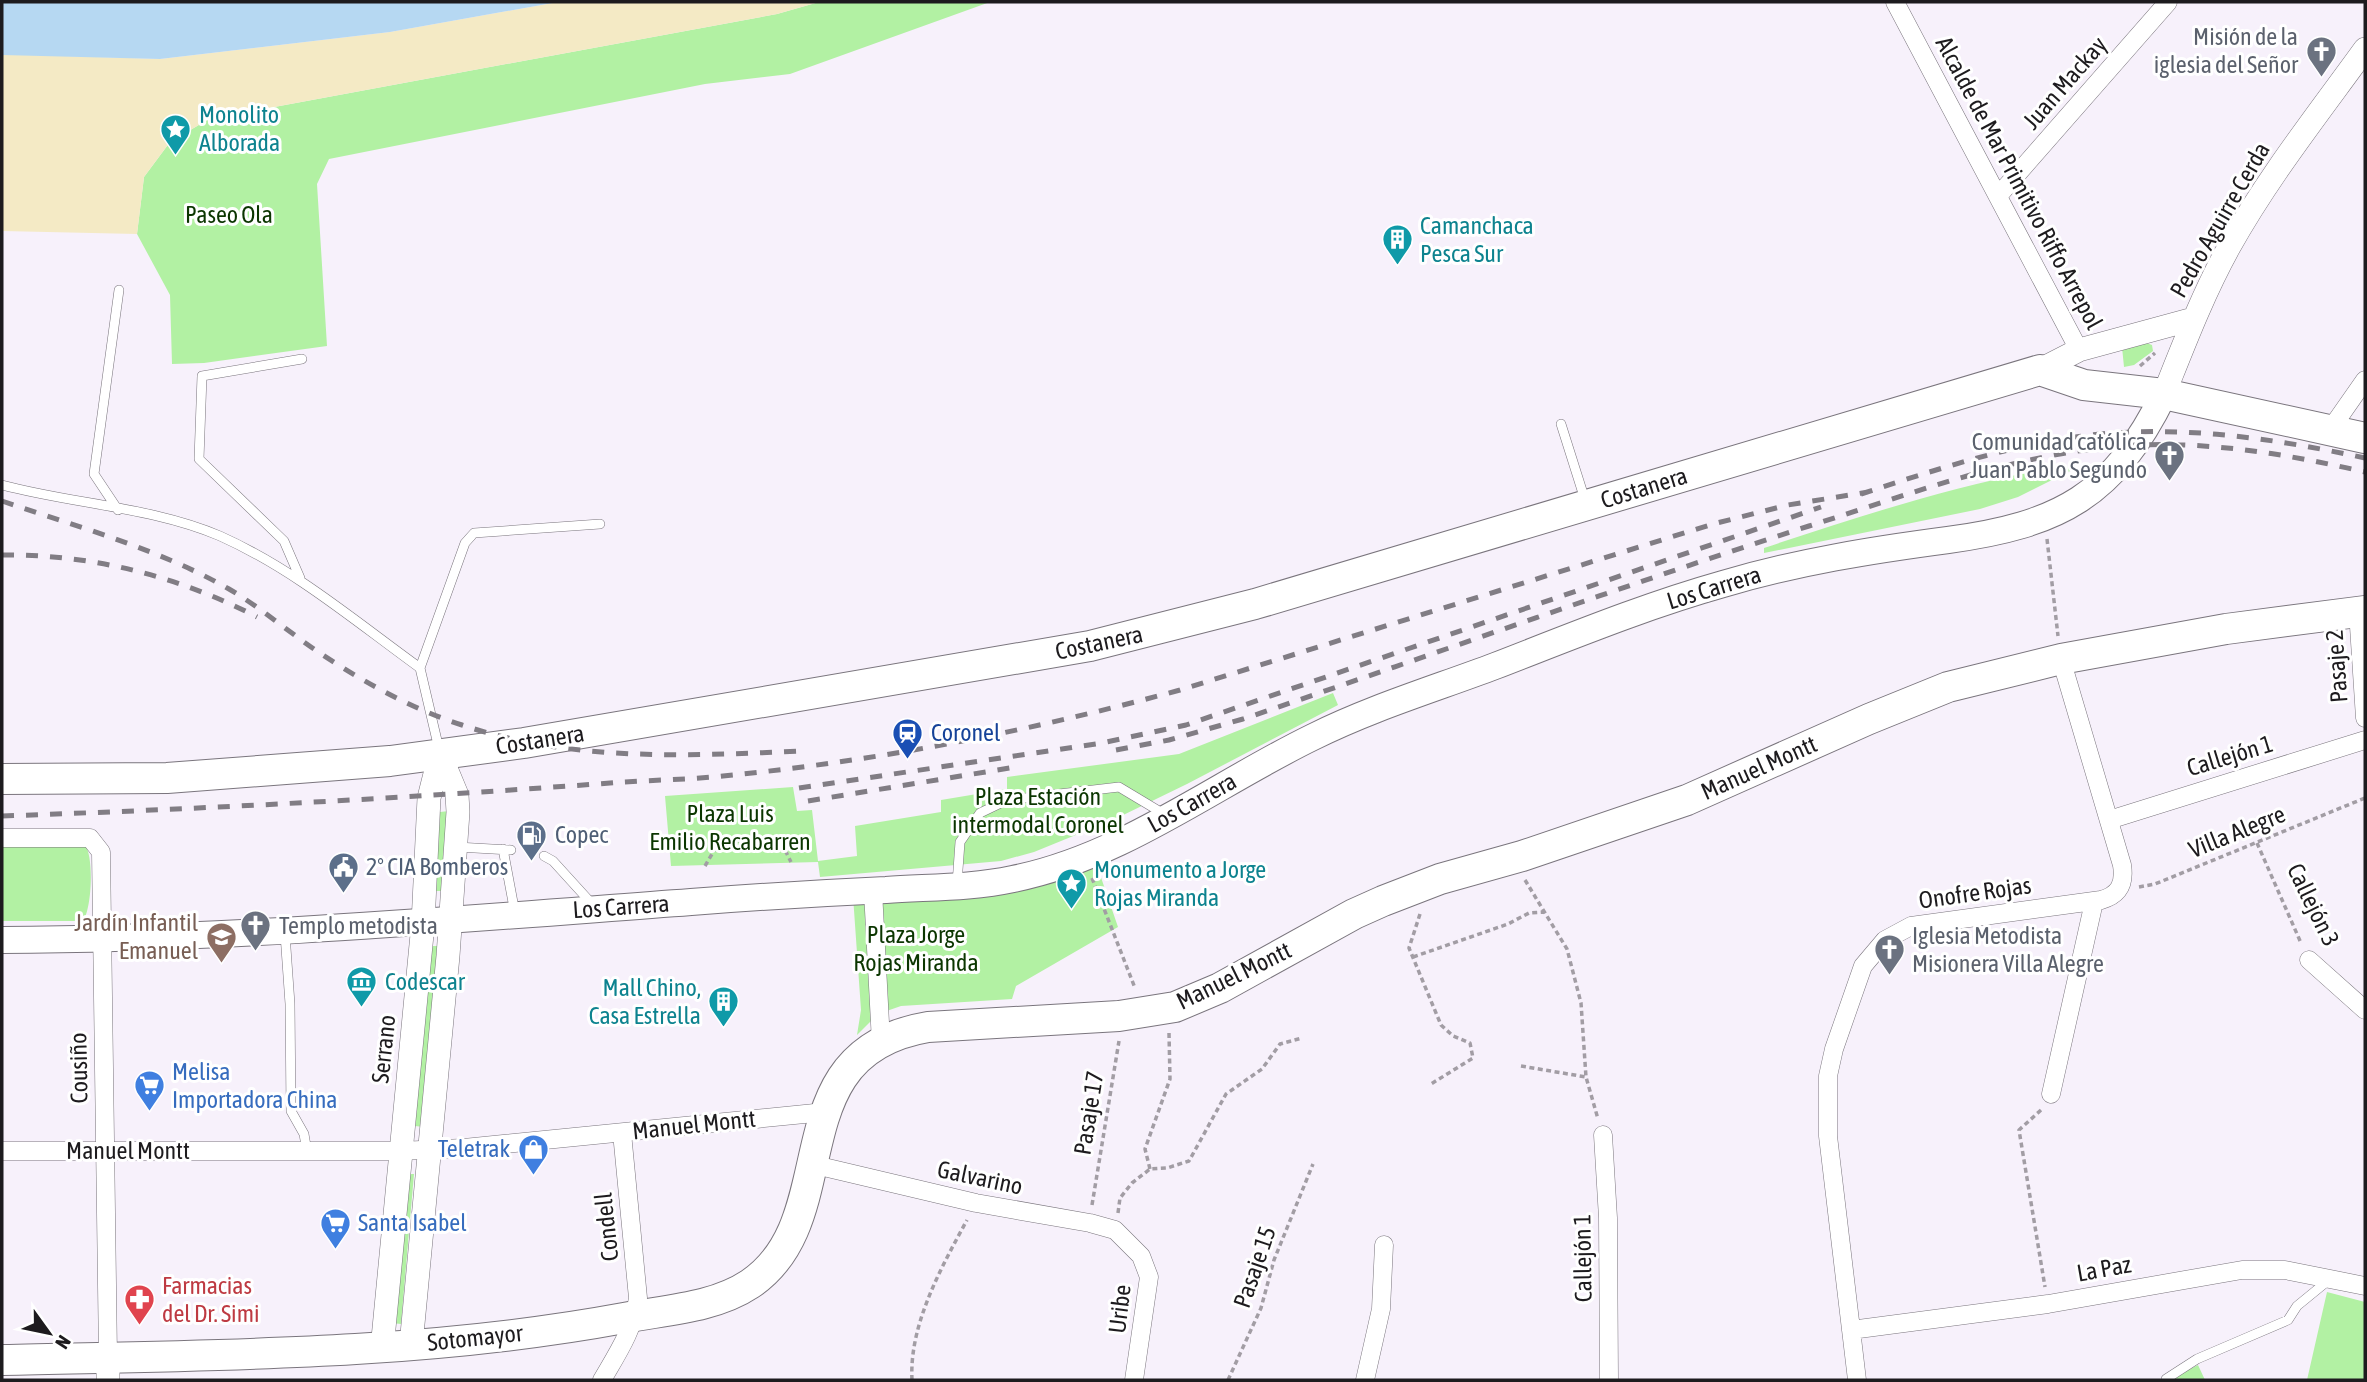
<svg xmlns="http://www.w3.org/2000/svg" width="2367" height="1382" font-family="'Asap Condensed',sans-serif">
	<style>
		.green { fill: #b2f1a3 }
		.sand { fill: #f4eac5 }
		.water { fill: #b6d8f2 }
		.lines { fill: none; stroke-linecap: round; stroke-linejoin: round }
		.service-casing { stroke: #7a757d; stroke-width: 10 }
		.minor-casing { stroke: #7a757d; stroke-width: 19 }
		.tertiary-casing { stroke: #7a757d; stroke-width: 24 }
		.secondary-casing { stroke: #7a757d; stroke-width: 28 }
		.primary-casing { stroke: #7a757d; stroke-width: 32 }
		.path { stroke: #a29da4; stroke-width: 3.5; stroke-dasharray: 5 3.5; stroke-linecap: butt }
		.service { stroke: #fff; stroke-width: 9 }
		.minor { stroke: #fff; stroke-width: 18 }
		.tertiary { stroke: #fff; stroke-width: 23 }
		.secondary { stroke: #fff; stroke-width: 26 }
		.primary { stroke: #fff; stroke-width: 30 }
		.rail { stroke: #817d84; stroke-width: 5; stroke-dasharray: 12 12; stroke-linecap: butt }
		.labels { text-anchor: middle; stroke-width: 6; stroke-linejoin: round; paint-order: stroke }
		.worship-label { font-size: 24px; fill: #5b616d; stroke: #fff; text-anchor: end }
		.street-label { font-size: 24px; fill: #1d1b1e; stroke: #fff }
		.culture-label { font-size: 24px; fill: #0d838f; stroke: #fff; text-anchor: start }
		.park-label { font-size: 24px; fill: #0b3600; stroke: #fff }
		.transit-label { font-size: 24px; fill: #164399; stroke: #fff; text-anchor: start }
		.service-label { font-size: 24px; fill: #4e5e75; stroke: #fff; text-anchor: start }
		.education-label { font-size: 24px; fill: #785e54; stroke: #fff; text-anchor: end }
		.shop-label { font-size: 24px; fill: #366cbe; stroke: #fff; text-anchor: start }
		.health-label { font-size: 24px; fill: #be3a42; stroke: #fff; text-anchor: start }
	</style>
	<rect width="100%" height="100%" fill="#f7f1fb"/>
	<path class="green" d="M819,2H990L790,74L705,84L329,159L317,184L327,346L204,363L172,364L170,295L137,234L144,177L170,142L209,119L777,14Z
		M2144,342L2152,345L2153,351L2134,365L2124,367L2122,347Z
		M2056,467H2078L2018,497L1980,509L1764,553V548C1860,516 1956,485 2056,467Z
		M1333,693L1338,705L1187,784L1115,819L1034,852L1001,861L820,877L818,862L671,866L665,796L793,787L797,811L812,810L818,861L857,856L855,826L941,812V800L1007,789V777L1179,754Z
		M449,811L442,891H435L440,812Z
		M2,839L85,845C94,856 92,909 83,921H2Z
		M1094,857L1118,927L1016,986L1012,999L901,1006L878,1014L857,1035L861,1010L853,896Z
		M432,946H440L424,1127L415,1126Z
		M406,1174H414L401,1324L392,1323Z
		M2327,1292L2365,1302V1380H2307Z
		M2198,1365L2205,1380H2167Z"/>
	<path class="sand" d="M558,2H819L777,14L209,119L170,142L144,177L137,234L2,231V54L160,59L390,32Z"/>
	<path class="water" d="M2,2H558L390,32L160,59L2,55Z"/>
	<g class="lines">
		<defs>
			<path id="service" d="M1561,424L1586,503
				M2,485C73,504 152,507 220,536C294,569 355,621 420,668L439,749
				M118,510L94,474L119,290
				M300,578L284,541L199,459L202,376L302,359
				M420,668L465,543L474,533L600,524
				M457,847L511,850
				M503,849L515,913
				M544,856L553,861L593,905
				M957,884L960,842L980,813L1007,800L1119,787L1164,814
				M285,934L290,1004L291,1111L304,1134L307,1152
				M2166,1379L2197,1359L2288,1320L2297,1306L2330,1279"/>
			<path id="minor" d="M1895,2L2079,350
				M1998,196L2168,2
				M2330,430L2365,380
				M2358,611L2365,718
				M2109,820L2365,740
				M2,838H90L101,852L108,1357
				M873,891L881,1042
				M2309,960L2365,1010
				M2051,1094L2094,902
				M1603,1135L1608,1218L1609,1380
				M2,1151H400L464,1148L825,1112
				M811,1164L976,1203L1090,1223L1115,1230L1141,1256L1149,1277L1134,1380
				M1851,1330L2048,1304L2242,1270H2285L2365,1286
				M602,1380C617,1354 634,1329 638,1298L622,1133
				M1365,1380L1381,1309L1384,1245
				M1857,1380L1828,1136V1076L1834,1049L1863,966L1885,940L1911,926L2101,900C2119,895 2125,884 2122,865L2061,659"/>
			<path id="tertiary" d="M2040,370L2079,350L2193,319
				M2164,394C2184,344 2203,294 2229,247C2268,177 2318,114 2365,49
				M411,1345L448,956L458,812L457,795L440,754
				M382,1349L423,924L429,798L440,754
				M108,1357V1380"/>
			<path id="secondary" d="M2,940C232,939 461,919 691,902C756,897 821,893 886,890C928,887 971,888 1013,879C1123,857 1214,785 1313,737C1371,708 1434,689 1495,666C1570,637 1645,606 1723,584C1797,562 1872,550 1948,540C2059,525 2114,496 2164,394"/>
			<path id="primary" d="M2,779L167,778L390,761L524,743L1090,646L1255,604L2040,370L2084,385L2164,394L2365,438
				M2,1360C209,1355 419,1356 624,1318C665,1310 714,1308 750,1284C848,1218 773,1053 928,1027L1119,1016L1175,1007L1220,988L1354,914L1383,901L1440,879L1522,856L1687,800L1869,719L1948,687L2061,659L2226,629L2365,611"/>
		</defs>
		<use href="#service" class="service-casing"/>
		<use href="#minor" class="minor-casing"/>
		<use href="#tertiary" class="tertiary-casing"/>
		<use href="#secondary" class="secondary-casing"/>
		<use href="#primary" class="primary-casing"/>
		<path class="path" d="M2140,366L2155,353
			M2047,539L2058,636
			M2257,843L2301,943
			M705,866L719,842L779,838L791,862
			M1092,878L1135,988
			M1525,880L1567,949L1581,1003L1586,1077L1598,1119
			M2139,887L2155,884L2365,798
			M1420,914L1409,948L1441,1025L1453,1036L1470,1043L1473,1058L1431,1084
			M1413,957L1508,924L1529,913L1544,912
			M1521,1066L1586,1077
			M2041,1110L2019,1130L2045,1287
			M1150,1169L1145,1149L1170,1079L1169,1033
			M1092,1205L1119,1041
			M1118,1213L1120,1198L1132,1183L1150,1169L1167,1168L1189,1161L1226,1094L1262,1069L1280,1044L1302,1038
			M912,1380C909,1325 941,1268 967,1220
			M1228,1380L1261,1308L1274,1260L1313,1164"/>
		<use href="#service" class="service"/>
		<use href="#minor" class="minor"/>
		<use href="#tertiary" class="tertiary"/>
		<use href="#secondary" class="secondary"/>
		<use href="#primary" class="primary"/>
		<path class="rail" d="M1861,494C1938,469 2018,442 2100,434C2190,426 2277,439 2365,458
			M2,501C78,527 159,549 229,589C258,606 284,628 311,647C356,678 409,708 462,725C573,762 687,756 803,751
			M2,555C91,554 178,576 257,617
			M1116,750L1169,740L1243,719C1432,655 1619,587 1809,526C1917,492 2025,450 2139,445C2216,442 2291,455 2365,472
			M799,788L1102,743L1186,725L1821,507
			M808,801L1016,767
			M2,816C205,809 407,798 610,783C647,780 685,780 723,776C877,761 1031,731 1180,690L1713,524L1788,505L1868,492"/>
	</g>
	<defs>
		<symbol id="church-pin" viewBox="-11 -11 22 30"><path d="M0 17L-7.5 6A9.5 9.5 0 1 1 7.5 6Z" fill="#6b7280" stroke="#fff"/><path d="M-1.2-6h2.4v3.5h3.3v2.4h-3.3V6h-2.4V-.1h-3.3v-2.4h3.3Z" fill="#fff"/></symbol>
		<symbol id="sight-pin" viewBox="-11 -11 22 30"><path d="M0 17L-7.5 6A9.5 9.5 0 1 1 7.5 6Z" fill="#0f9aa8" stroke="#fff"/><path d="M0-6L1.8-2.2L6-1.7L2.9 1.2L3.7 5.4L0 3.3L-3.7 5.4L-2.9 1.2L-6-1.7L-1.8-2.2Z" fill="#fff"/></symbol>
		<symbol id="building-pin" viewBox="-11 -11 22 30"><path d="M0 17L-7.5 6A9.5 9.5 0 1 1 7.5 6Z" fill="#0f9aa8" stroke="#fff"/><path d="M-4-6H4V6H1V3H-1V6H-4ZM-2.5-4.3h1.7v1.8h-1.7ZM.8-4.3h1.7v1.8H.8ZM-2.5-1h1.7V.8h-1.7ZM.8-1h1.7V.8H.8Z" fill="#fff"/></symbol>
		<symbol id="station-pin" viewBox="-11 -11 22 30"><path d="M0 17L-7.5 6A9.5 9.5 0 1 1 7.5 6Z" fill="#1a4fb4" stroke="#fff"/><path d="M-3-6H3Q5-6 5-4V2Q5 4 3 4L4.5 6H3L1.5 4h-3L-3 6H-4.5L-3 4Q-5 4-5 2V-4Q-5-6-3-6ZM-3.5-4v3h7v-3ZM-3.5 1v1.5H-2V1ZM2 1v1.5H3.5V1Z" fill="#fff"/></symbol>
		<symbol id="fuel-pin" viewBox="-11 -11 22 30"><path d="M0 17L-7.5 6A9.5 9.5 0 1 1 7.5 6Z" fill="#5c6f8a" stroke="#fff"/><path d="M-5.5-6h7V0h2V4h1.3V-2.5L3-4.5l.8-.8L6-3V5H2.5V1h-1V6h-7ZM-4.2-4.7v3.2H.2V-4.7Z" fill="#fff"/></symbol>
		<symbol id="civic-pin" viewBox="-11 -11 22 30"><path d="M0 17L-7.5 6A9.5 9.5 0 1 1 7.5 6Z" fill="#5c6f8a" stroke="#fff"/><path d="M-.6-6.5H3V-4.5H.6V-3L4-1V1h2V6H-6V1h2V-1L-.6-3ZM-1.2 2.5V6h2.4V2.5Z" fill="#fff"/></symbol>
		<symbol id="school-pin" viewBox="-11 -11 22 30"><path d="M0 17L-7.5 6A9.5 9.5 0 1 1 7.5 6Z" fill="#8d6e63" stroke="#fff"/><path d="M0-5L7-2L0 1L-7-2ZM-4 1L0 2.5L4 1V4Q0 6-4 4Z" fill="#fff"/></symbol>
		<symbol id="museum-pin" viewBox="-11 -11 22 30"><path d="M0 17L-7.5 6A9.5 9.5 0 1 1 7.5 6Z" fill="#0f9aa8" stroke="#fff"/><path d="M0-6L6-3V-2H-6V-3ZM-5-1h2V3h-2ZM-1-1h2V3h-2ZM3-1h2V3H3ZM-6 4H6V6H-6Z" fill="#fff"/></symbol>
		<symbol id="supermarket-pin" viewBox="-11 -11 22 30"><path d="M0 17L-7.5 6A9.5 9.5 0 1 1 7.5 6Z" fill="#3f7fe0" stroke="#fff"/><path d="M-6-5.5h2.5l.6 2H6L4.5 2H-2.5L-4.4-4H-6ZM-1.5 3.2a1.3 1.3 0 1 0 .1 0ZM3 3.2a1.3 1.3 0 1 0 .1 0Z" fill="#fff"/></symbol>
		<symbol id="shop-pin" viewBox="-11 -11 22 30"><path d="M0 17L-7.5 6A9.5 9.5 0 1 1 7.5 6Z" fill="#3f7fe0" stroke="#fff"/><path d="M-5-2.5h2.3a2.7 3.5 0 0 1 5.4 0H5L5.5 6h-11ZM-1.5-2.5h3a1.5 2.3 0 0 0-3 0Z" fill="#fff"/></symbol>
		<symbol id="pharmacy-pin" viewBox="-11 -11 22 30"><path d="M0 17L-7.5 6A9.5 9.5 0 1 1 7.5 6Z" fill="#e0444e" stroke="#fff"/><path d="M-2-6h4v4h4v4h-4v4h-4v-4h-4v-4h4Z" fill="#fff"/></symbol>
	</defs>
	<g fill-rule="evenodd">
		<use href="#church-pin" x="2304" y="34" width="35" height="47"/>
		<use href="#sight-pin" x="158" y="112" width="35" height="47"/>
		<use href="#building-pin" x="1380" y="222" width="35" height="47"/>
		<use href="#church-pin" x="2152" y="438" width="35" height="47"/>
		<use href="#station-pin" x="890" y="716" width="35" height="47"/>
		<use href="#fuel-pin" x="514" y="818" width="35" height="47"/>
		<use href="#civic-pin" x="326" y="850" width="35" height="47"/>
		<use href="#sight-pin" x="1054" y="866" width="35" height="47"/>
		<use href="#church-pin" x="238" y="908" width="35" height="47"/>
		<use href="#school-pin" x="204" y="920" width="35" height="47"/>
		<use href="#church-pin" x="1872" y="932" width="35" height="47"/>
		<use href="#museum-pin" x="344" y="964" width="35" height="47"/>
		<use href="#building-pin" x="706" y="984" width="35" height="47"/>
		<use href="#supermarket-pin" x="132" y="1068" width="35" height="47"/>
		<use href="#shop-pin" x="516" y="1132" width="35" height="47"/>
		<use href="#supermarket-pin" x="318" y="1206" width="35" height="47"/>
		<use href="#pharmacy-pin" x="122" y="1282" width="35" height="47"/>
	</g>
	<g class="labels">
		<g class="worship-label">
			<text x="2298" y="45">Misión de la<tspan x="2298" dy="28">iglesia del Señor</tspan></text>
			<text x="2147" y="450">Comunidad católica<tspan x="2147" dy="28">Juan Pablo Segundo</tspan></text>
			<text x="279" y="934" text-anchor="start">Templo metodista</text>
			<text x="1912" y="944" text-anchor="start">Iglesia Metodista<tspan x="1912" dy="28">Misionera Villa Alegre</tspan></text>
		</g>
		<g class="street-label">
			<text transform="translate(2065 83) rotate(-49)" y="8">Juan Mackay</text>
			<text transform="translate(2019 183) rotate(62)" y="8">Alcalde de Mar Primitivo Riffo Arrepol</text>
			<text transform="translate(2220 220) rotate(-60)" y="8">Pedro Aguirre Cerda</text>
			<text transform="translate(1644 488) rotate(-17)" y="8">Costanera</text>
			<text transform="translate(1714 588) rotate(-17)" y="8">Los Carrera</text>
			<text transform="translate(1099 643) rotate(-12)" y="8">Costanera</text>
			<text transform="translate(2337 666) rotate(-94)" y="8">Pasaje 2</text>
			<text transform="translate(540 740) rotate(-9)" y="8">Costanera</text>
			<text transform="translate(2230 756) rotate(-17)" y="8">Callejón 1</text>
			<text transform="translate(1759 768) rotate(-24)" y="8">Manuel Montt</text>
			<text transform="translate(1192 803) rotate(-29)" y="8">Los Carrera</text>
			<text transform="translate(2237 832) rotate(-22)" y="8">Villa Alegre</text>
			<text transform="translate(1975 893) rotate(-8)" y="8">Onofre Rojas</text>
			<text transform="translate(2313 905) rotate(64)" y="8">Callejón 3</text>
			<text transform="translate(621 907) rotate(-4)" y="8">Los Carrera</text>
			<text transform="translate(1234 976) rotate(-26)" y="8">Manuel Montt</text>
			<text transform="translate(384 1049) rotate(-84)" y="8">Serrano</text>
			<text transform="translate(79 1068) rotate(-91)" y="8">Cousiño</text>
			<text transform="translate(1089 1113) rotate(-81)" y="8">Pasaje 17</text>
			<text transform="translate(694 1125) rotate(-6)" y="8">Manuel Montt</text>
			<text x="128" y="1159">Manuel Montt</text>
			<text transform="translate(980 1178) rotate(12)" y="8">Galvarino</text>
			<text transform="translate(607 1227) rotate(-96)" y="8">Condell</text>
			<text transform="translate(1583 1258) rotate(-91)" y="8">Callejón 1</text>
			<text transform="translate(1255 1267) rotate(-71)" y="8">Pasaje 15</text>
			<text transform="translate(2104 1269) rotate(-10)" y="8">La Paz</text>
			<text transform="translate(1120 1309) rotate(-83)" y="8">Uribe</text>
			<text transform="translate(475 1338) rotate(-6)" y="8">Sotomayor</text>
		</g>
		<g class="culture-label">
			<text x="199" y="123">Monolito<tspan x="199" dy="28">Alborada</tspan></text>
			<text x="1420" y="234">Camanchaca<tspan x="1420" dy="28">Pesca Sur</tspan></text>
			<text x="1094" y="878">Monumento a Jorge<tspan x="1094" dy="28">Rojas Miranda</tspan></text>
			<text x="385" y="990">Codescar</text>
			<text x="701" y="996" text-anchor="end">Mall Chino,<tspan x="701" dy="28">Casa Estrella</tspan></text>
		</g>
		<g class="park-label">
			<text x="229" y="223">Paseo Ola</text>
			<text x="1038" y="805">Plaza Estación<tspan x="1038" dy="28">intermodal Coronel</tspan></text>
			<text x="730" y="822">Plaza Luis<tspan x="730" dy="28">Emilio Recabarren</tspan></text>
			<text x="916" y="943">Plaza Jorge<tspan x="916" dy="28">Rojas Miranda</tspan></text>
		</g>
		<g class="transit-label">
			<text x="931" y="741">Coronel</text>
		</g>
		<g class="service-label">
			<text x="555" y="843">Copec</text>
			<text x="366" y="875">2° CIA Bomberos</text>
		</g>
		<g class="education-label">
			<text x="198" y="931">Jardín Infantil<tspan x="198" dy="28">Emanuel</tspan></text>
		</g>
		<g class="shop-label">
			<text x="172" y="1080">Melisa<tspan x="172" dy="28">Importadora China</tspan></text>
			<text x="510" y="1157" text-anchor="end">Teletrak</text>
			<text x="358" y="1231">Santa Isabel</text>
		</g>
		<g class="health-label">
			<text x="162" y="1294">Farmacias<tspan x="162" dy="28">del Dr. Simi</tspan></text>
		</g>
	</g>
	<rect width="2367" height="1382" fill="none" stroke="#1d1b1e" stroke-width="7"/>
	<g transform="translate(49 1333) rotate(123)" stroke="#ffffff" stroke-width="5" paint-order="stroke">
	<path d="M0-5L12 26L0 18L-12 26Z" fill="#1d1b1e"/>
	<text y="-10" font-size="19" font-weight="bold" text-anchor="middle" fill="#1d1b1e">N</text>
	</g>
</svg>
